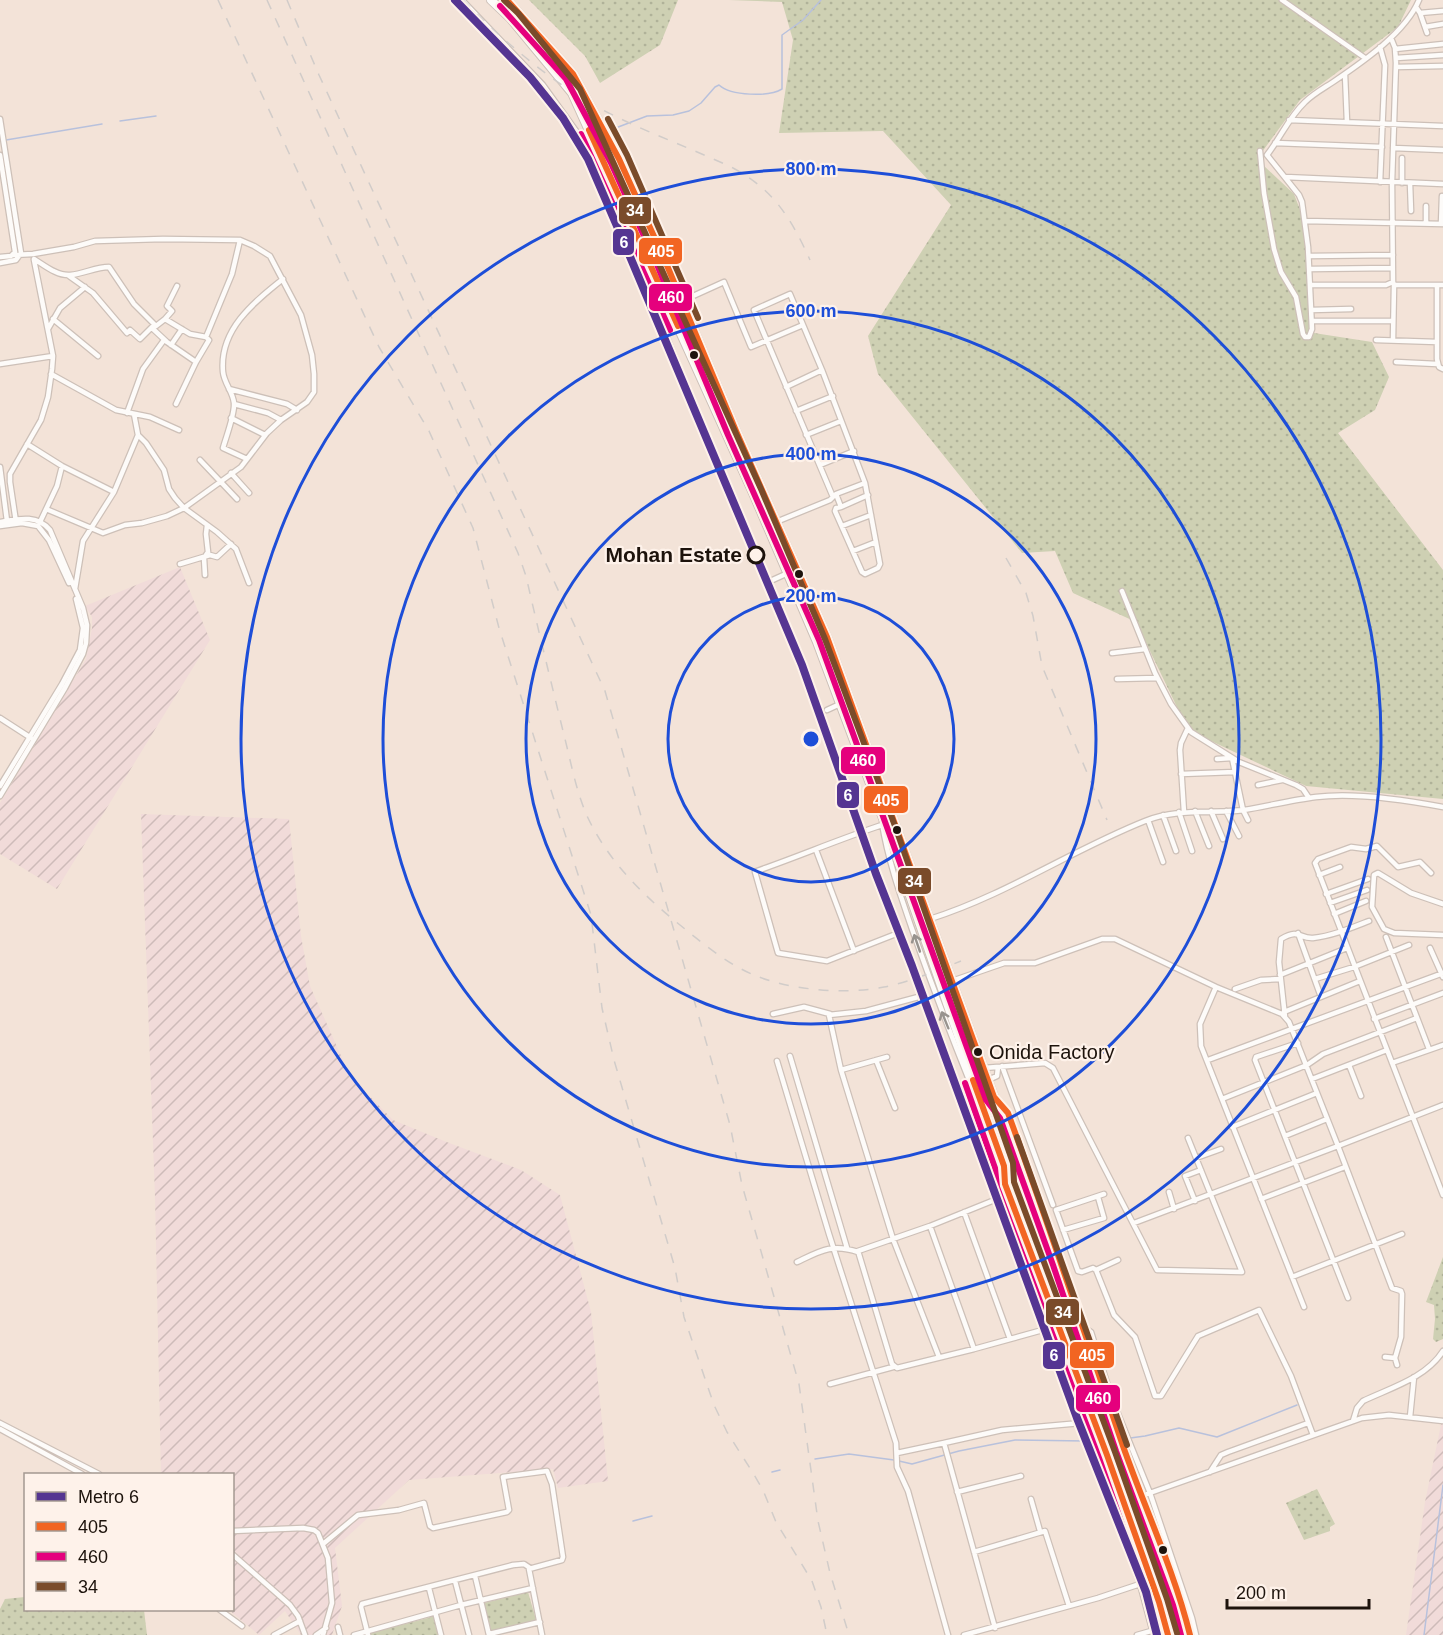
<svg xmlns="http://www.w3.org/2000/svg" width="1443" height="1635" font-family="Arial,sans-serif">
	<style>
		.industrial { fill: url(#industrial-furrows) }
		.grass { fill: url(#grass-dots) }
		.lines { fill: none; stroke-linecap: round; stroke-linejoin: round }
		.stream { stroke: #b8c1dc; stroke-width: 1.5 }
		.minor-casing { stroke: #cdc0b8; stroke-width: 7 }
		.major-casing { stroke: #cdc0b8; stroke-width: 8 }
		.highway-casing { stroke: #cdc0b8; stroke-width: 10 }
		.minor { stroke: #fdfbf9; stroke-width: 4.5 }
		.major { stroke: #fdfbf9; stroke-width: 6 }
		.highway { stroke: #fdfbf9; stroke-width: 8 }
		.rail { stroke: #d1ccc9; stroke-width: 1.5; stroke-dasharray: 10 10; stroke-linecap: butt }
		.highway-bridge-casing { stroke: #cdc0b8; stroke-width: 10; stroke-linecap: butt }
		.highway-bridge { stroke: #fdfbf9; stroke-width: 8 }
		.bus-1-casing { stroke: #fef2ea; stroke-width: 10 }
		.bus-2-casing { stroke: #fef2ea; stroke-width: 10 }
		.bus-3-casing { stroke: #fef2ea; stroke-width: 10 }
		.bus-1 { stroke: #f26522; stroke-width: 6 }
		.bus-2 { stroke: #e5007d; stroke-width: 6 }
		.bus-3 { stroke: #7a4b2a; stroke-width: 6 }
		.metro-1-casing { stroke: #fef2ea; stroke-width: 12 }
		.metro-1 { stroke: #553592; stroke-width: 8 }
		.oneway { stroke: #98938e }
		.ring { fill: none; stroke: #1d4ed8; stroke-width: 3 }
		.bus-dot { fill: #1d130c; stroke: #fef2ea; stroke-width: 2 }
		.stop-dot { fill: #fef2ea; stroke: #1d130c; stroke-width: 3 }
		.labels { text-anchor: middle; stroke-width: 4.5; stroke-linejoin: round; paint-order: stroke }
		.bus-label { font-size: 20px; fill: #1d130c; stroke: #fef2ea; text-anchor: start }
		.stop-label { font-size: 21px; font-weight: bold; fill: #1d130c; stroke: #fef2ea; text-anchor: end }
		.centre { fill: #1d4ed8; stroke: #fef2ea; stroke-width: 3 }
		.ring-label { font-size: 18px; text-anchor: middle; font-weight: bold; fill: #1d4ed8; stroke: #fef2ea; stroke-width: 4.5; stroke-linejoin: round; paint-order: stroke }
		.line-badge { stroke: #fef2ea; stroke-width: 2 }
		.badge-label { font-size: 16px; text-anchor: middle; font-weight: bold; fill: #fff }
	</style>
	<defs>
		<pattern id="industrial-furrows" width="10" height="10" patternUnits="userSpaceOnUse" patternTransform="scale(1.5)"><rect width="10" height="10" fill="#f1dbd9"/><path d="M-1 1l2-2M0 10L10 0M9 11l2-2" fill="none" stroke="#cebbb9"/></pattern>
		<pattern id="grass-dots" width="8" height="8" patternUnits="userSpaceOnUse" patternTransform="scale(1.5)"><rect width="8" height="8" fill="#ced0b3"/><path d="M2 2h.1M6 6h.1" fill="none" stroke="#b0b299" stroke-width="1.8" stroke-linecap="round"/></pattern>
	</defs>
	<rect width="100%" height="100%" fill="#f3e3d8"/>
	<path class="industrial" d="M180,567L210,640L57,889L0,854V803L86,659L92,628V617L85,606Z
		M141,814L289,819L301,936L310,986L350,1076L393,1120L444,1141L521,1170L560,1195L591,1312L608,1481L558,1488L553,1469L409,1480L335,1548L342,1606L332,1635H301L285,1611L259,1635L229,1610H232V1474H161L155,1197Z
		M1443,1415V1635H1406L1425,1502Z"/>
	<path class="grass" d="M529,0H678L660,45L600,83L585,56Z
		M729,0H1411L1398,27L1300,100L1262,152L1263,165L1294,194L1304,220L1310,325L1314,333L1372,342L1389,377L1375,410L1338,433L1443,570V799L1306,786L1188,730L1136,622L1073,593L1055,551L1022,553L878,374L868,336L951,205L883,131L779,133L793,40L782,2Z
		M1443,1257V1339L1436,1342L1433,1339L1435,1319L1434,1305L1426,1302Z
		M1317,1489L1335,1524L1330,1527V1531L1304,1540L1286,1503Z
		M528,1592L537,1623L492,1634L484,1603Z
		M25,1597L26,1610H144L147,1635H0V1609L5,1599Z
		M439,1615L443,1635H370V1633Z"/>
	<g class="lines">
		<path class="stream" d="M120,121L156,116
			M613,129L647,116L673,115L689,111L701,103L715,87L719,85C731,96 769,97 782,89V35L803,20L821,0
			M6,140L102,124
			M1123,1439L1145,1436L1179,1428L1217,1437L1297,1405
			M1090,1441H1100
			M815,1459L849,1454L894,1460
			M899,1461L912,1464L959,1451L1015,1440L1085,1441
			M772,1472L780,1470
			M633,1521L652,1516
			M1424,1635L1443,1485"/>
		<defs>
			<path id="minor" d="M462,0L543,85L579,135L632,249L740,522L790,638L898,931L896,934L827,961L778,953L755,872L757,871C800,856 842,838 885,824
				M1282,0L1365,58
				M1416,7L1420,13L1427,33
				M1420,13L1443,11
				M1425,27L1443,24
				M1391,38L1395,48L1396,63L1392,182L1393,282L1394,285H1443
				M1380,47L1385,65L1380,182
				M1395,49L1443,44
				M1396,58L1443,55
				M1396,67L1443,66
				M1345,74L1347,122
				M0,119L21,253L16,260L0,263
				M1289,120L1443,126
				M1275,143L1382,147
				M1393,148L1443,150
				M1260,151L1264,193L1274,249L1281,272L1296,297L1303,334L1305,337H1309L1312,329L1308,247L1302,202L1299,195L1267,155
				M0,155L15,252L11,256L0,257
				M1267,155C1281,137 1289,117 1305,102C1314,93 1326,87 1336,80C1364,61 1406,32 1419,0
				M1285,177L1443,184
				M1402,183V158
				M1410,183L1411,211
				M1305,221L1443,224
				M1426,223V206
				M1441,224L1442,196
				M13,255L33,254L74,247L95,241L163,239L240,240L254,246L270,256L301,315L312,355L314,374V392L307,402L281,420L267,433L241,467L184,508L167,516L142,523L125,525L103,533L46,509
				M1309,256L1393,255
				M34,259C44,265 57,276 70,275C84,274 95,267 109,267L134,304L156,326L165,319L190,334L206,337L232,274L240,240
				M1310,269L1392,268
				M69,276L93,293L127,333L130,330L140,339L154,325
				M1310,285H1386L1393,282
				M1437,285V359L1439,367L1443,369
				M682,301L724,282L751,347L803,325
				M1311,310L1351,309
				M53,319L98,356
				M165,319L172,311L167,306L177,286
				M1312,321H1393
				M152,328L167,342L196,362
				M48,329L60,308L85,287
				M1376,340L1437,342
				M1393,340L1394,285
				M171,345L182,329
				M1396,362L1437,364
				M0,364L53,356
				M51,374L116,410L150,417L179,430
				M786,387L822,370
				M229,389L287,404L297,410
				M176,404L196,362L209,340L206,337
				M234,404L268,413L281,420
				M796,411L833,396
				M127,413L143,369L164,340
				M134,414L138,435L146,443L164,470L169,489L175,498L184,508L217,532L236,549L249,583
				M231,418L265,435
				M806,435L841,421
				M27,444L62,466L114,492
				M247,459L223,448C226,437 235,414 234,403C233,392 224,383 223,372C219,330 253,303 283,279
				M200,460L237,499
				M820,465L854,451
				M0,467L7,521
				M231,473L249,493
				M836,494L841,507L836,508L835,511L862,572L865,574L878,568L880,564L865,483
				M841,507L868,495
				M0,522C18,519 37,514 50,530L83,608L87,625L86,643L83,654L65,688L0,796
				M16,522L10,482V474L41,420L48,397L52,369L53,356L34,260
				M40,522L57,486L62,466
				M776,522L830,500L836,494L865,483L822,370L790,294L754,310L833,497
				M0,526L22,523L38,526L49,540L69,583
				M842,526L871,515
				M853,551L876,542
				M180,564L210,555L217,557L231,544
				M205,575L204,558L208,552L206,534L207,525
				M766,583L788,573
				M75,589L83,541L114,492L138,435
				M1122,591L1155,673L1171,704L1191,732L1239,762L1296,785L1303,789L1309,798
				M1112,653L1145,649
				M1117,679L1157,678
				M827,710L840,704
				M0,718L31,738
				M1217,759L1232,758L1243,810L1248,820
				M1181,774L1235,772
				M1258,785L1282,780
				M0,786L62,684L80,650L83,628L76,599
				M1195,811L1209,846
				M1211,811L1223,839
				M1226,811L1239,836
				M1179,812L1192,851
				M1184,812L1180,750L1181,743L1188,728
				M1163,815L1176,851
				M1148,820L1163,862
				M882,823C888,860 900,894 912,929C930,980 949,1030 969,1080L973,1086
				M816,850L854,951
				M1431,873L1420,862L1398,867L1377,846L1366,849L1351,847L1318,859L1315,863L1443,1195
				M1319,875L1340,867
				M1326,894L1368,879
				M1330,903L1367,890
				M1443,904L1411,893L1378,873L1374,875L1372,907L1384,929L1394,933L1443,935
				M1334,914L1366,901
				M930,919C1006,895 1072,850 1145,821C1178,808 1211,814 1244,810C1268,806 1292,800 1316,797C1353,792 1406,800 1443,807
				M1298,933L1321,997
				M1386,937L1429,1049
				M1430,948L1443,977
				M1280,975L1347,948
				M1315,979L1354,967L1409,945
				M952,981L1004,963H1035L1102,939H1115L1216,987L1282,1014L1289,1022L1338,1146L1134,1223
				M1216,987L1200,1024L1201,1046L1304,1307
				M1235,989L1261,980L1280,979
				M1284,1012L1360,981
				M773,1014L804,1007L830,1014
				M1285,1017L1279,962L1281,939C1300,928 1299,939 1313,938C1332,936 1351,928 1369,921
				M1374,1019L1443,993
				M1298,1043L1256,1057L1255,1060L1348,1298
				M790,1056L847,1248
				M887,1057L841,1070L893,1239L939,1357
				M876,1060L895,1108
				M1208,1060L1443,973
				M777,1061L829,1234L896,1443L897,1467L908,1491L948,1635
				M1392,1063L1443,1045
				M1349,1065L1361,1096
				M1002,1066L1053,1205
				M984,1068L1045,1063L1053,1068L1157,1270L1242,1272L1188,1138
				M841,1070L829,1015L866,1011L922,996L1004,1218L1043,1330L1081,1423L1126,1545L1140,1584L1152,1629L1151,1631L1137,1635
				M1312,1079L1387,1050
				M988,1080L997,1076L998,1067
				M1222,1099L1307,1065L1323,1054L1417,1018
				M967,1118L985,1113
				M1232,1127L1317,1093
				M1285,1136L1327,1119
				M1196,1158L1221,1149
				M1169,1192L1174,1209
				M1104,1194L1056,1210L1078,1271L1082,1272L1093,1268L1096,1270L1114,1315L1135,1337L1155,1396H1161L1198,1336L1259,1310L1291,1376L1313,1435
				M997,1199L930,1226L858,1251L892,1364L897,1368L974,1349L1057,1326
				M1261,1199L1345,1167
				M1195,1201L1185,1176L1201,1170
				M964,1212L1010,1339
				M930,1226L974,1349
				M1063,1230L1104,1218L1098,1197
				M797,1262C820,1251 832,1243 858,1252
				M1096,1270L1118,1260
				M1292,1277L1402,1234
				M1084,1327L1091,1332L1112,1399L1150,1493L1192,1618L1196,1635
				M1385,1357L1395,1358
				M1397,1365L1395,1358L1401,1337L1402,1294L1401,1291L1392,1288L1338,1146L1443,1105
				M830,1384L893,1367
				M1410,1417L1414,1377
				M1353,1421L1357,1408L1363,1401C1390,1388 1426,1378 1443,1351
				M0,1423L99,1474
				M0,1429L82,1474
				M897,1453L944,1443
				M1210,1472L1221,1455L1228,1452L1308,1423
				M957,1492L1021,1476
				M1147,1494L1362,1418L1389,1415L1443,1421
				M1031,1499L1040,1531
				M232,1531L303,1528L314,1530L318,1533L328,1558L332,1603L323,1635
				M323,1544L358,1515L399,1510L424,1503L430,1526L433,1528L507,1512L509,1510L503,1477L547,1471L552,1484L563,1557L562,1560L529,1569L542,1635
				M974,1552L1045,1531L1069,1606
				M232,1554L290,1605L298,1616L305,1635
				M475,1576L489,1635
				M455,1581L469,1635
				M429,1588L441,1635
				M220,1610L242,1626
				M338,1627L340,1635
				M995,1628L944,1443L1002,1430L1081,1423
				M489,1634L540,1622
				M274,1635L300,1621
				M316,1635L326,1628
				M354,1635L461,1605L533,1588
				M368,1635L361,1607L362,1604L513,1565L524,1564L530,1568
				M964,1635L1098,1598L1140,1584"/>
			<path id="major" d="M997,1101L1008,1113L1062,1262L1124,1448L1182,1602L1190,1635
				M1004,1167L1005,1184L1107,1455L1159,1602L1168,1635"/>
			<path id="highway" d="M491,0L511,19L572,93L753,493L817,642L887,829L978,1093L1015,1193
				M507,0L573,74L619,159L666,263L736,431L827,637L1005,1127"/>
		</defs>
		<use href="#minor" class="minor-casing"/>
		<use href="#major" class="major-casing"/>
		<use href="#highway" class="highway-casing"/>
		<use href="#minor" class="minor"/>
		<use href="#major" class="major"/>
		<use href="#highway" class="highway"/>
		<path class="rail" d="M218,0L379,347L429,431L473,528L499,628L591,915L602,1008L614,1060L675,1268L684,1317L714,1405L727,1432L753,1473L763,1490L776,1522L812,1581L821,1607L827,1635
			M267,0L518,553L526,576C538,629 551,682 564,735C571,762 576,792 588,818C608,860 640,892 675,921C700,941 725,963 754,975C789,990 846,995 884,987C910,982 936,971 961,961
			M287,0L319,75L605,691L730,1125L742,1185L799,1384L818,1521L830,1573L849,1635
			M463,0C501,39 551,82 599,108C642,131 689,147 733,168C774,190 791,218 810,260
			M1006,558L1026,593L1033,616L1042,666L1107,820"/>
		<defs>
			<path id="highway-bridge" d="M1005,1127L1151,1538L1183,1635
				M1015,1193L1081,1365L1148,1550L1176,1635"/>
		</defs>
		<use href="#highway-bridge" class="highway-bridge-casing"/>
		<use href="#highway-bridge" class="highway-bridge"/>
		<defs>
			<path id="bus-1" d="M507,0L573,74L619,159L666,263L736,431L827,637L994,1097L1008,1113C1048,1223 1085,1334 1123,1446C1145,1509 1174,1570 1190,1635
				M589,130L678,326
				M973,1080L1004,1166L1005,1184L1107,1455L1159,1602L1168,1635"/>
			<path id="bus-2" d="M500,6L566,79L611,163L658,267L728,435L819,640L986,1100L1000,1118L1053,1265L1116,1451L1173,1605L1181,1635
				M581,134L670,330
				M965,1083L995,1168L997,1187L1099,1458L1150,1605L1159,1635"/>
			<path id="bus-3" d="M504,0L518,13L580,89L761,489L825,639L895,826L1013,1163L1014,1182L1115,1452L1167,1599L1177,1633
				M608,119L627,155L698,318
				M1017,1137L1127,1445"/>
		</defs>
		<use href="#bus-1" class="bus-1-casing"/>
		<use href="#bus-2" class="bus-2-casing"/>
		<use href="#bus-3" class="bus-3-casing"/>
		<use href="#bus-1" class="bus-1"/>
		<use href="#bus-2" class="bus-2"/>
		<use href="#bus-3" class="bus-3"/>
		<defs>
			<path id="metro-1" d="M455,0L530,77L563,118L588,159L623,240L802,665L876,874L912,966L1077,1418L1146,1592L1157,1635"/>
		</defs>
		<use href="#metro-1" class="metro-1-casing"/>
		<use href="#metro-1" class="metro-1"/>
	</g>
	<defs><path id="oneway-shaft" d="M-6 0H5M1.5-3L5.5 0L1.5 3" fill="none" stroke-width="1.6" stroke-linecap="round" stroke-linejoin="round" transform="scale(1.5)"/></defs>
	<g class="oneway">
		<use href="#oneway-shaft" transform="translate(917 943) rotate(-109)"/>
		<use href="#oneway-shaft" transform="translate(945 1020) rotate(-112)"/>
	</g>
	<g class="ring">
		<circle cx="811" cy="739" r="143"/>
		<circle cx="811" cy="739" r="285"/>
		<circle cx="811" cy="739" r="428"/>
		<circle cx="811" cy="739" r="570"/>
	</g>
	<g class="bus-dot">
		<circle cx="694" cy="355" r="5"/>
		<circle cx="799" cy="574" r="5"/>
		<circle cx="897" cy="830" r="5"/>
		<circle cx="978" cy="1052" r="5"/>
		<circle cx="1163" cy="1550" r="5"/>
	</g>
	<circle class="stop-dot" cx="756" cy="555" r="8"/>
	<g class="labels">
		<g class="bus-label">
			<text x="989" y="1059">Onida Factory</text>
		</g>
		<g class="stop-label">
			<text x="742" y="562">Mohan Estate</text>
		</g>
	</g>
	<circle cx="811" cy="739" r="9" class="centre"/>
	<g class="ring-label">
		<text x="811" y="175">800 m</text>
		<text x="811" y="317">600 m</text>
		<text x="811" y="460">400 m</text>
		<text x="811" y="602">200 m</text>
	</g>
	<g class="line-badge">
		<rect x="618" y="196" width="34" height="29" rx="6" fill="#7a4b2a"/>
		<rect x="612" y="228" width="23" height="28" rx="6" fill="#553592"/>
		<rect x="638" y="237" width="45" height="28" rx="6" fill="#f26522"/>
		<rect x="648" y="283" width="45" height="29" rx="6" fill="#e5007d"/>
		<rect x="840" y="746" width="46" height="29" rx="6" fill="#e5007d"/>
		<rect x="836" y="781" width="24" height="28" rx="6" fill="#553592"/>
		<rect x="863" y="785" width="46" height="29" rx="6" fill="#f26522"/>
		<rect x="897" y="867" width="35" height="28" rx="6" fill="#7a4b2a"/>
		<rect x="1045" y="1298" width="35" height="28" rx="6" fill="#7a4b2a"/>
		<rect x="1069" y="1341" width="46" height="28" rx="6" fill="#f26522"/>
		<rect x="1042" y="1341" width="24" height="29" rx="6" fill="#553592"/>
		<rect x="1075" y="1384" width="46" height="29" rx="6" fill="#e5007d"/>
	</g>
	<g class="badge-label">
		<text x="635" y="216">34</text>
		<text x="624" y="248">6</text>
		<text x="661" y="257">405</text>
		<text x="671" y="303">460</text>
		<text x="863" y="766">460</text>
		<text x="848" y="801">6</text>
		<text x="886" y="806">405</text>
		<text x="914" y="887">34</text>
		<text x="1063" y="1318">34</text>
		<text x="1092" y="1361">405</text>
		<text x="1054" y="1361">6</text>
		<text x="1098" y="1404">460</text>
	</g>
	<rect x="24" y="1473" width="210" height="138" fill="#fef2ea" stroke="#a49991" stroke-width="1.5"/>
	<rect x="36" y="1492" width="30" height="9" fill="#553592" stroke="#a49991" stroke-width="1.5"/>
	<text x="78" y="1503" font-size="18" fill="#1d130c">Metro 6</text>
	<rect x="36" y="1522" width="30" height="9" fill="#f26522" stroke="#a49991" stroke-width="1.5"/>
	<text x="78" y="1533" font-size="18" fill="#1d130c">405</text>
	<rect x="36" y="1552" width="30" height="9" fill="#e5007d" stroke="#a49991" stroke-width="1.5"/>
	<text x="78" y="1563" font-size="18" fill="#1d130c">460</text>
	<rect x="36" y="1582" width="30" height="9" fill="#7a4b2a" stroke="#a49991" stroke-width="1.5"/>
	<text x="78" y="1593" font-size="18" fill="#1d130c">34</text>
	<path d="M1227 1599v9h142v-9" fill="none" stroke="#1d130c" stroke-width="3"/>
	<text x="1236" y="1599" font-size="18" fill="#1d130c" stroke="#fef2ea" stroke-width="4.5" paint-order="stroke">200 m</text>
</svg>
